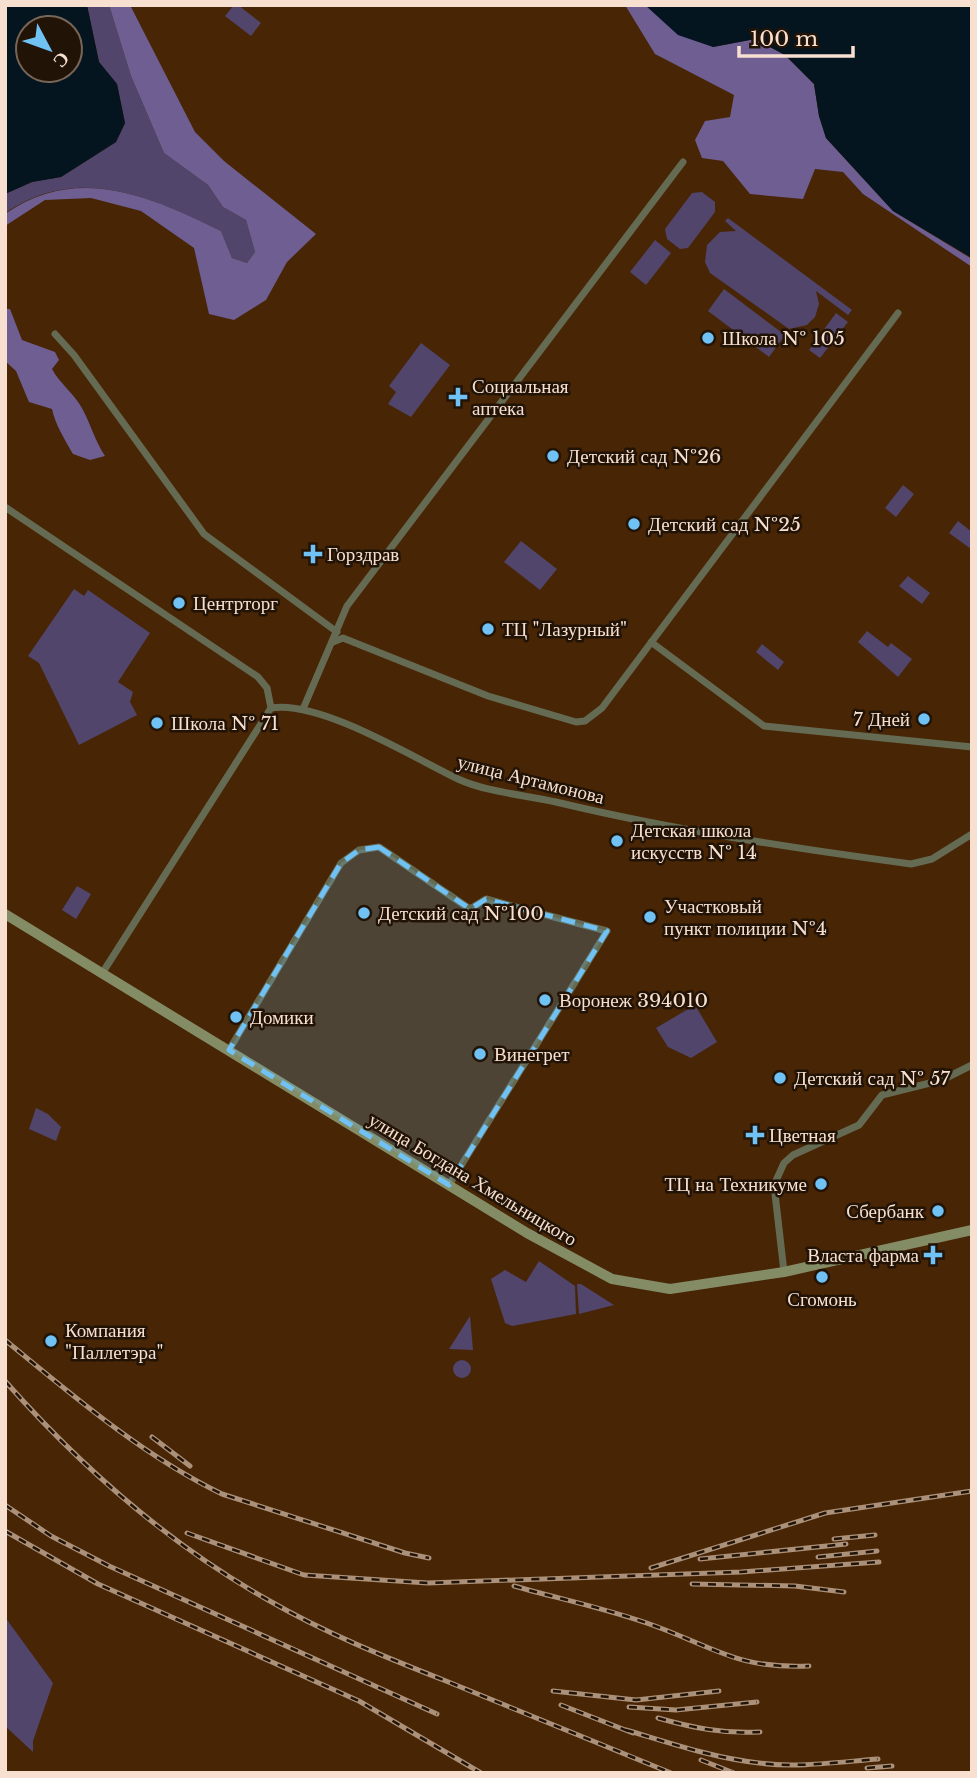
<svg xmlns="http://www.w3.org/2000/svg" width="977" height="1778" font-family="'Libre Baskerville',serif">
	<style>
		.green { fill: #51456c }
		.forest { fill: #6e5e92 }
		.water { fill: #041520; fill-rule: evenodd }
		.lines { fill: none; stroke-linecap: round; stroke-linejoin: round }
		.street { stroke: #656b53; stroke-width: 7 }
		.secondary { stroke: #848c66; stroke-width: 10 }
		.rail-casing { stroke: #ac917a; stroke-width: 5 }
		.rail { stroke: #221307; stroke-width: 2.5; stroke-dasharray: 8; stroke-linecap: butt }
		.marked { fill: #70c1f4; fill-opacity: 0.2; stroke: #70c1f4; stroke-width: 5; stroke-dasharray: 14 9; stroke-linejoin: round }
		.poi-dot { fill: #70c1f4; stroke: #221307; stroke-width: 2.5 }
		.labels { text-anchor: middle; stroke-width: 5; stroke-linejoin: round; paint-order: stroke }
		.poi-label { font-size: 19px; fill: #f7e0d0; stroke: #221307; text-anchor: start }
		.street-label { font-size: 19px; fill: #f7e0d0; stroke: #221307 }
	</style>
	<rect width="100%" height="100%" fill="#472505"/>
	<path class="green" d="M87,5H109L131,76L164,153L208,185L223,207L246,220L255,252L247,263L232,258L221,231C150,197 78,163 5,213V194L32,182L61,177L116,142L125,123L117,84L99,62Z
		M234,5H238L261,23L251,36L225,16Z
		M702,192L715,202V212L688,248L680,249L667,239L665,229L692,193Z
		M728,218L852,310L848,315L816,291L819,304L815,317L807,325L789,329L710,273L705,262L707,245L720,232L736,231L725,221Z
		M655,240L671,253L646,285L630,272Z
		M724,289L785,335L769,357L708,311Z
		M836,313L848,322L820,358L809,350Z
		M421,343L450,365L411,417L388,404L396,392L389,386Z
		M903,485L914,494L896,517L885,508Z
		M958,521L972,532L971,549L949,533Z
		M521,541L557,569L540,590L504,562Z
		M908,576L930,593L922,604L899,586Z
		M74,589L84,596L88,590L150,633L118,682L133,692L130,702L137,715L79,745L39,663L28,656Z
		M867,631L888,647L891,643L912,659L898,677L858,642Z
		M762,644L784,662L778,670L756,652Z
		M77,886L91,894L76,919L62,910Z
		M695,1005L717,1042L691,1058L668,1047L656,1028Z
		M36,1108L48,1114L61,1127L56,1141L29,1129Z
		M539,1261L575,1286L576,1314L512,1326L505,1323L491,1279L505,1270L526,1282Z
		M577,1284H581L614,1305L579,1314Z
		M470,1316L473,1350L449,1349Z
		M453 1369a9 9 0 1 1 18 0a9 9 0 1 1-18 0Z
		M5,1617L53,1683L33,1741V1752L5,1726Z"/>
	<path class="forest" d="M109,5H130L195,132L224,161L316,234L287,262L266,300L234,320L209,314L194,248L141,211L91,198L45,200L5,226V214C78,163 151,197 221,231L232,258L247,263L255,252L246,220L223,207L208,185L164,153L131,76Z
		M625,5H646L713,47L755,39L785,55L814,84L819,116L826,138L893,211L972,259V267L863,194L843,172L815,169L803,199L750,194L723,161L702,158L695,140L705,121L730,117L734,95L655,54Z
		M5,309H10L22,340L55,352L59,360L52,369C60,384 75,394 83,410C91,425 95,441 105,456L90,460L73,454C65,440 55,424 52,409L29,402L16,371L5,361Z"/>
	<path class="water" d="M5,5H87L99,62L117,84L125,123L116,142L61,177L32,182L5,194ZM28,28H70V70H28Z
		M645,5H972V258L893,211L826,138L819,116L814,84L785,55L755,39L713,47L678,35Z"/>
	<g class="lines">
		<path class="street" d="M55,334L74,355L204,534L337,632
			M5,507L258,677L267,688L271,708
			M333,642L343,638L488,696L576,722L585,721L602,708L898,313
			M651,642L764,726L972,747
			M303,709L347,606L683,162
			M103,972L271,708C320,700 412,757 458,779C486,792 525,795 556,802C673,830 792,848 911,864L932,859L972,834
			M229,1050L341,863L359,850L379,847L470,909L486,899L607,931L449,1185
			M784,1272L774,1185L784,1163L793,1155L859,1125L882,1095L942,1080L972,1065"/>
		<path class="secondary" d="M5,914L527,1233L612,1279L670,1289L784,1272L972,1230"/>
		<defs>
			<path id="rail" d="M5,1340C72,1395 143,1456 222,1494L405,1553L429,1558
				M5,1381C82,1468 167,1543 268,1600C325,1633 385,1657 446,1681C521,1712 596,1742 671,1773
				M152,1437L190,1466
				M5,1505L51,1536L109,1566L437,1714
				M5,1531L98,1584L359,1701L481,1773
				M187,1533L304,1575L428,1583L741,1572L879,1562
				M834,1539L875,1535
				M818,1557L877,1551
				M700,1559L846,1544
				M651,1568L825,1513L972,1491
				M692,1584L795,1586L844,1592
				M514,1586C560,1599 609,1609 655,1626C717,1649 739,1669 809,1666
				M553,1691L636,1700L719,1691
				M561,1705L633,1733
				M629,1707L676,1710L757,1702
				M658,1718C693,1728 724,1734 760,1732
				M626,1730C670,1743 713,1758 759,1763C798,1768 839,1762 878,1759
				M701,1760L734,1773
				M867,1768L892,1766"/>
		</defs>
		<use href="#rail" class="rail-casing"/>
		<use href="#rail" class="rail"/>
	</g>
	<path class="marked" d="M379,847L470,909L486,899L607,931L449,1185L229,1050L341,863L359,850Z"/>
	<g class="poi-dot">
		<circle cx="708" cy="338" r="7"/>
		<path d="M454.5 386.5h7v7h7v7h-7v7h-7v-7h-7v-7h7z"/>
		<circle cx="553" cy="456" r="7"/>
		<circle cx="634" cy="524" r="7"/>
		<path d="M309.5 543.5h7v7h7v7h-7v7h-7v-7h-7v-7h7z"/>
		<circle cx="179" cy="603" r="7"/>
		<circle cx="488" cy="629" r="7"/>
		<circle cx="924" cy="719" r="7"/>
		<circle cx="157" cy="723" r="7"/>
		<circle cx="617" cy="841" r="7"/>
		<circle cx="364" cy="913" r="7"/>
		<circle cx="650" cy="917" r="7"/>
		<circle cx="545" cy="1000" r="7"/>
		<circle cx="236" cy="1017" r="7"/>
		<circle cx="480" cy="1054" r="7"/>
		<circle cx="780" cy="1078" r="7"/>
		<path d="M751.5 1124.5h7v7h7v7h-7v7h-7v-7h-7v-7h7z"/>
		<circle cx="821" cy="1184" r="7"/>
		<circle cx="938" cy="1211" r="7"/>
		<path d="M929.5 1244.5h7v7h7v7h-7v7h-7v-7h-7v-7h7z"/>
		<circle cx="822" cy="1277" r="7"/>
		<circle cx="51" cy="1341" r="7"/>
	</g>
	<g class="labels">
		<g class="poi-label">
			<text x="722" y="345">Школа № 105</text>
			<text x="472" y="393">Социальная<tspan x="472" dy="22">аптека</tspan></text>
			<text x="567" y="463">Детский сад №26</text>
			<text x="648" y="531">Детский сад №25</text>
			<text x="327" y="561">Горздрав</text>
			<text x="193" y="610">Центрторг</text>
			<text x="502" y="636">ТЦ "Лазурный"</text>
			<text x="910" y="726" text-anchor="end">7 Дней</text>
			<text x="171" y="730">Школа № 71</text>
			<text x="631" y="837">Детская школа<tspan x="631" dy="22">искусств № 14</tspan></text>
			<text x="664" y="913">Участковый<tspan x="664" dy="22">пункт полиции №4</tspan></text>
			<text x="378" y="920">Детский сад №100</text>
			<text x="559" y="1007">Воронеж 394010</text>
			<text x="250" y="1024">Домики</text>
			<text x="494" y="1061">Винегрет</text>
			<text x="794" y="1085">Детский сад № 57</text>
			<text x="769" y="1142">Цветная</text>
			<text x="807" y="1191" text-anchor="end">ТЦ на Техникуме</text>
			<text x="924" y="1218" text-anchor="end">Сбербанк</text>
			<text x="919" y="1262" text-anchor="end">Власта фарма</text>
			<text x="822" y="1306" text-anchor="middle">Сгомонь</text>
			<text x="65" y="1337">Компания<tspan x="65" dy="22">"Паллетэра"</tspan></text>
		</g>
		<g class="street-label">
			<text transform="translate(531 779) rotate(14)" y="7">улица Артамонова</text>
			<text transform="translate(473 1179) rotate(31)" y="7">улица Богдана Хмельницкого</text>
		</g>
	</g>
	<rect width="977" height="1778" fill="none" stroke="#f7e0d0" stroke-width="14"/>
	<g transform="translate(49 49) rotate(131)"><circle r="33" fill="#221307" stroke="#776557" stroke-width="2"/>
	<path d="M0-5L12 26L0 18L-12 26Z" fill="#70c1f4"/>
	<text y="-10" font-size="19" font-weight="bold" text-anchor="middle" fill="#f7e0d0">С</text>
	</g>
	<path d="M739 46v10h114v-10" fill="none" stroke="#f7e0d0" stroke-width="3.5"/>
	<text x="750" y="46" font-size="21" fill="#f7e0d0" stroke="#221307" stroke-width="5" paint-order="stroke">100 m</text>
</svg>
